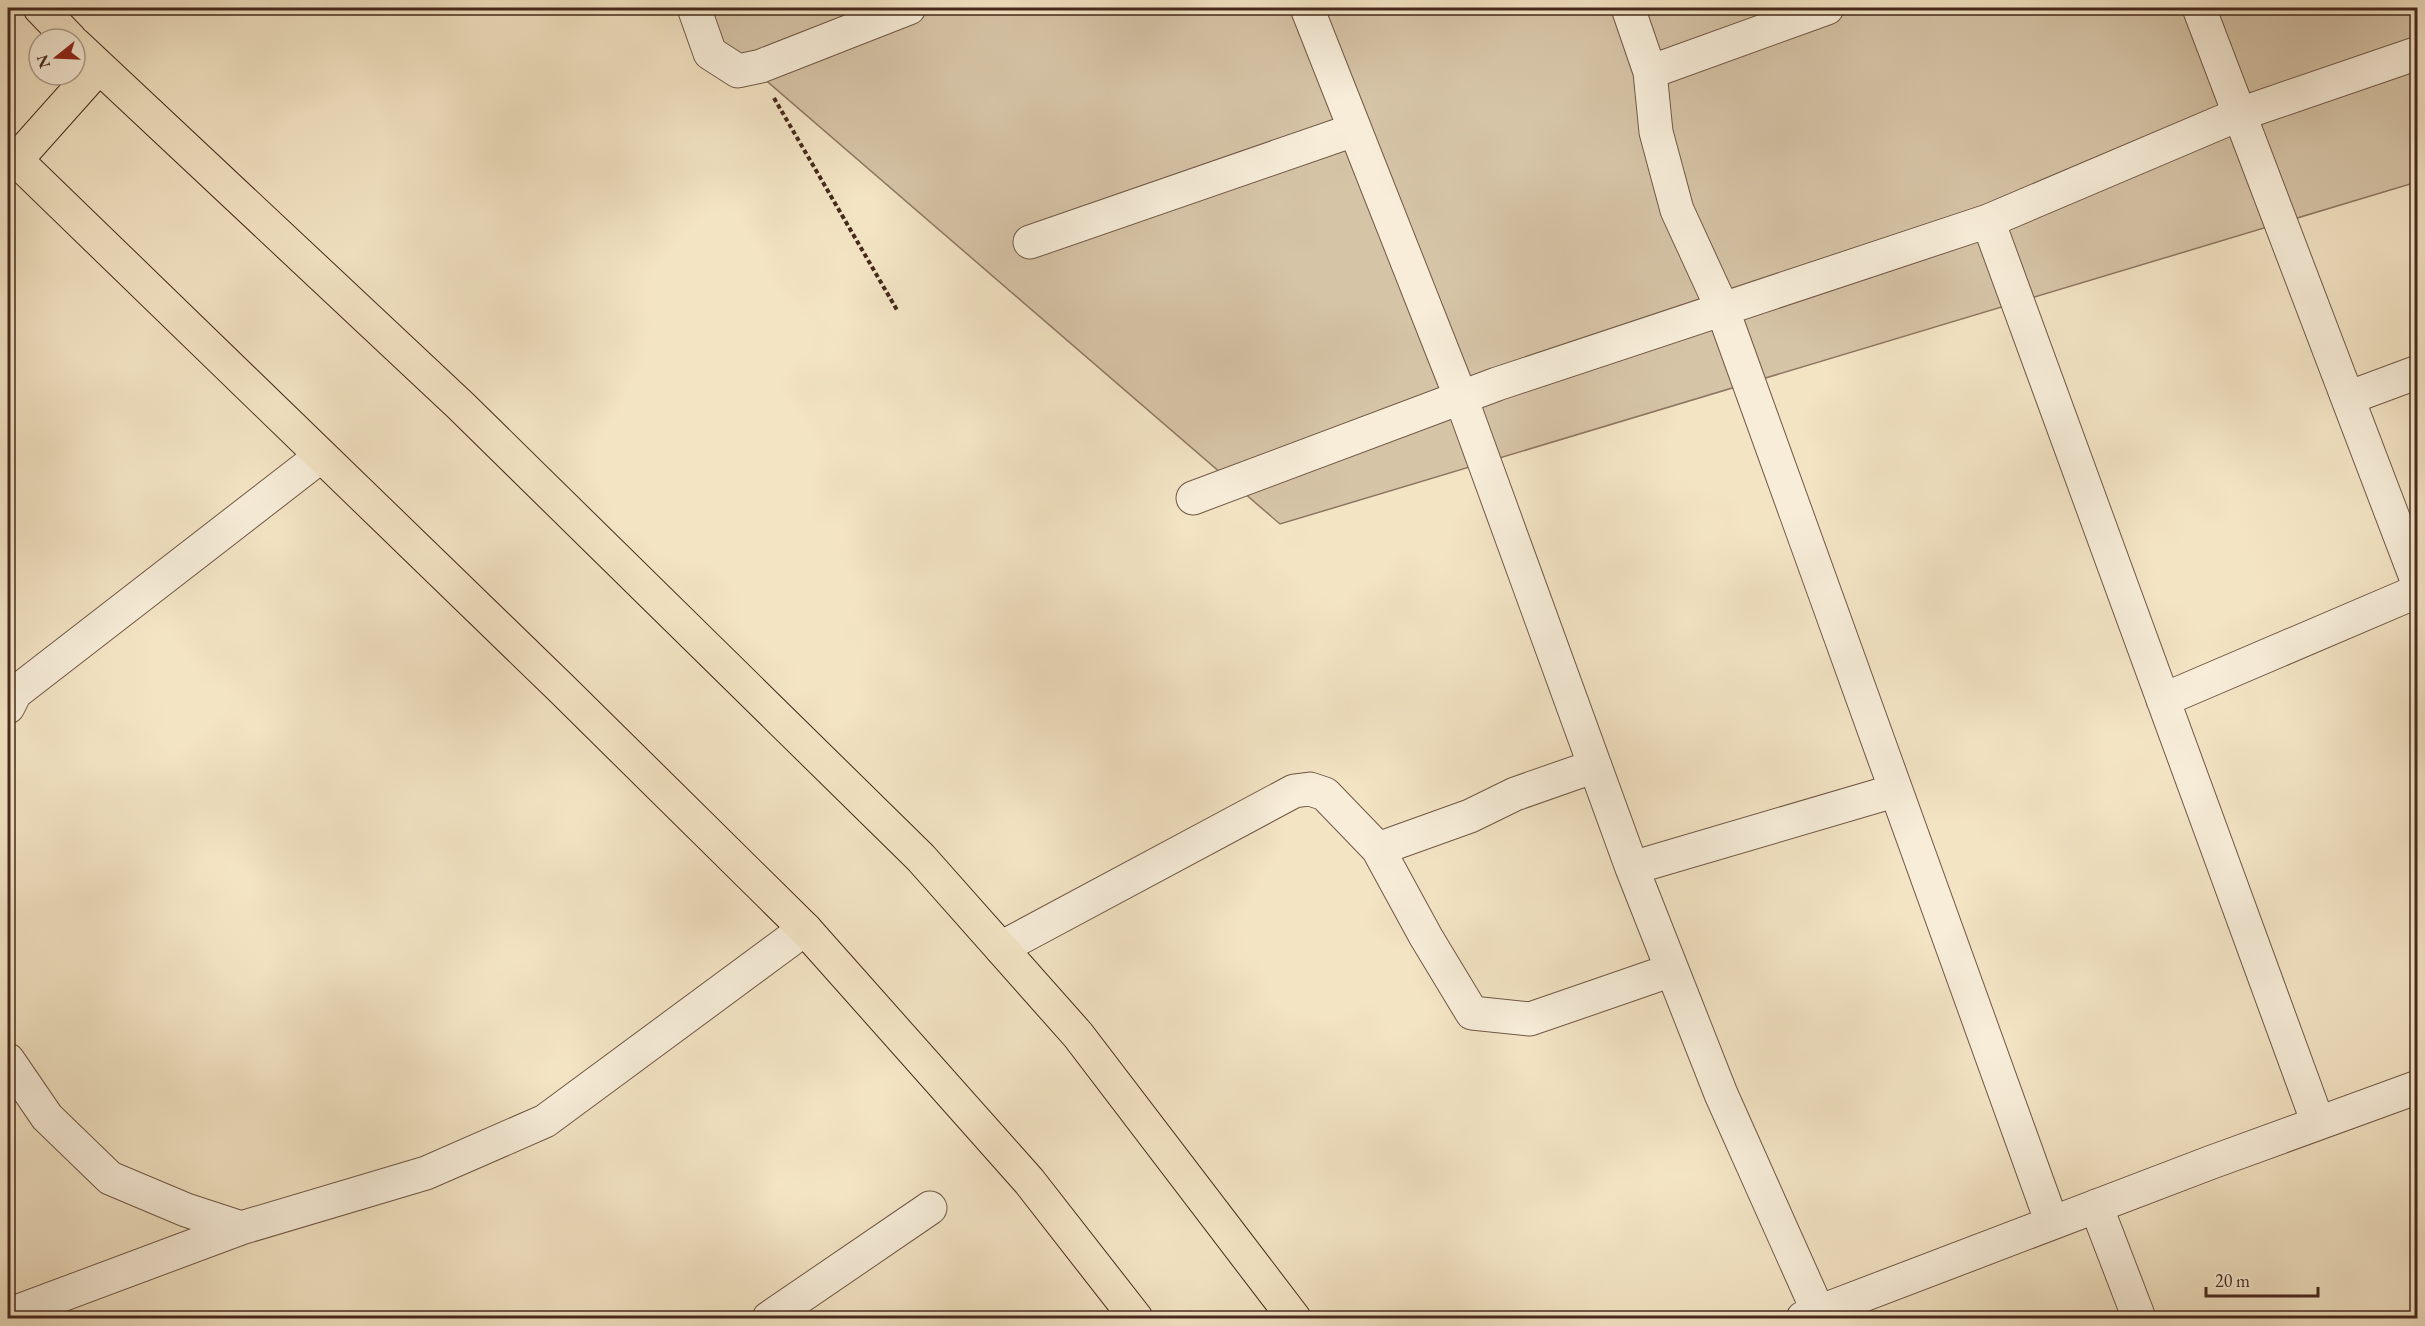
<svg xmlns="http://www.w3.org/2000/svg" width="2425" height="1326" font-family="'EB Garamond',serif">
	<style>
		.green { fill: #d6c4a7; stroke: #8e7662; stroke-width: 1.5 }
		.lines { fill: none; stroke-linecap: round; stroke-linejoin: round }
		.minor-casing { stroke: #715746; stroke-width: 35 }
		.major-casing { stroke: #46281c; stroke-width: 35 }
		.path { stroke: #46281c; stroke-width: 4; stroke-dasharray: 4.5 3; stroke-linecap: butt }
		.minor { stroke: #f7edd9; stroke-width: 33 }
		.major { stroke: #f3e4c4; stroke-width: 33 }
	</style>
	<rect width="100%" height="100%" fill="#f3e4c4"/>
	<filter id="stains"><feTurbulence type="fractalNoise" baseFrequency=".00333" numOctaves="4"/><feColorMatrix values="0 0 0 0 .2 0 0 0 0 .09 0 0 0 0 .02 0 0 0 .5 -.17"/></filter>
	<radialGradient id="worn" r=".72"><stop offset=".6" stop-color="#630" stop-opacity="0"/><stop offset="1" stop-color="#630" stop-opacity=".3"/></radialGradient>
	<path class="green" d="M682,8H2417V182L1280,524Z"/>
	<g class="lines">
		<defs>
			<path id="minor" d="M694,8L710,53L738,71L761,66L909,8
				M1307,8L1461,398L1632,868L1721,1094L1821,1318
				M1628,8L1650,72L1656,132L1677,210L1722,308L2052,1223
				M2199,8L2418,583
				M1650,72L1827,8
				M1988,221L2318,1123
				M1030,242L1354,130
				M2348,398L2418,372
				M1193,498L1497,384L1988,221L2240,114L2418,53
				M2163,700L2418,591
				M8,707L15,693L321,456
				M1378,849L1426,937L1472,1013L1530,1019L1672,970
				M1632,868L1894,791
				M1001,948L1294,791L1310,789L1325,794L1378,849L1470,816L1515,794L1595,766
				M8,1060L47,1117L110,1178L186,1210L241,1228
				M2096,1206L2139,1318
				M8,1315L241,1228L426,1173L545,1121L805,929
				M769,1318L930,1208
				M1803,1318L2212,1162L2418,1087"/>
			<path id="major" d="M40,8L70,39
				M75,44L461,406L921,858L1078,1035L1294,1318
				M8,152L563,690L805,929L1029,1181L1136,1318
				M16,160L98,68"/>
		</defs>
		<use href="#minor" class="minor-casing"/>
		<use href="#major" class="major-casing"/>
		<path class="path" d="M774,98L897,310"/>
		<use href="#minor" class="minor"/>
		<use href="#major" class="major"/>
	</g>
	<rect width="2425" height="1326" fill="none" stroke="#f3e4c4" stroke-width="30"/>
	<rect x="9" y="9" width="2407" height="1308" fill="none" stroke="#46281c" stroke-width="3"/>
	<rect x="15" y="15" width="2395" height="1296" fill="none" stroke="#46281c" stroke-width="1.5"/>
	<g transform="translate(57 57) rotate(252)"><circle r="28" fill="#f7edd9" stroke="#b09e8d" stroke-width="1.5"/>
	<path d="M0-4.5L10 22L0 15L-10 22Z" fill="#8f2418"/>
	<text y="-9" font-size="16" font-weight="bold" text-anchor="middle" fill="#46281c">N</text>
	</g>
	<path d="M2206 1287v9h112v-9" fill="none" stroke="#46281c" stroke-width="3"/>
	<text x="2215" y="1287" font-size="18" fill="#46281c" stroke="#f7edd9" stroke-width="4.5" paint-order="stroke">20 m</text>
	<rect width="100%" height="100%" filter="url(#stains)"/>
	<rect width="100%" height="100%" fill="url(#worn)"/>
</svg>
